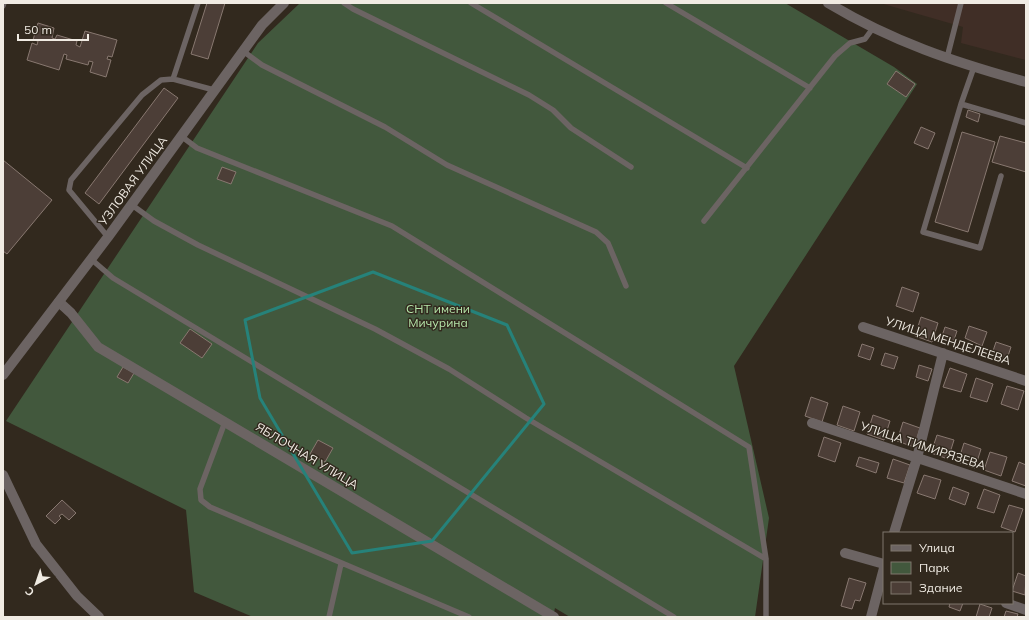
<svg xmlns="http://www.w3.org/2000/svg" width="1029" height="620" font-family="Mulish,sans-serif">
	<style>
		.industrial { fill: #402e26 }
		.green { fill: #42583d }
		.building { fill: #4c3e37; stroke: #887870 }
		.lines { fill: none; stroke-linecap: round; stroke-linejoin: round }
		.service { stroke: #6c6463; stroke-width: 5.5 }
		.minor { stroke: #6c6463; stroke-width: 10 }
		.tertiary { stroke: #6c6463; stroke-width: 10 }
		.marked { fill: none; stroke: #26827a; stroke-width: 3; stroke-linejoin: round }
		.labels { text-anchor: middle; stroke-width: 3; stroke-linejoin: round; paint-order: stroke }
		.street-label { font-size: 12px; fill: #f0ebe3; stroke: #32291e }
		.park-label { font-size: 12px; fill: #b5e5a9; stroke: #32291e }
	</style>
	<rect width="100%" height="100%" fill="#32291e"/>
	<path class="industrial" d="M880,3H1026V60L961,43L963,27Z"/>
	<path class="green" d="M300,3H785L894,67L917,84L734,366L769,518L755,617H570L555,608L553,617H253L194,592L186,510L6,421L258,43Z"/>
	<path class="building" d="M207,3H225L208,59L191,54Z
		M38,23L54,28L52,38L55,39L57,35L77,41L76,45L80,47L85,31L117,40L112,57L108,56L107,59L111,60L106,77L90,72L93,62L89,61L88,65L66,59L67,55L64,54L59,70L27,60L32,43L37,45L38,41L33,40Z
		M896,71L915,84L906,97L887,84Z
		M164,88L178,98L99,204L85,193Z
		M968,110L980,114L978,122L966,117Z
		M921,127L935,133L928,149L914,143Z
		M962,132L995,142L968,232L935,222Z
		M1000,136L1026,143V172L992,162Z
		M3,160L52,200L7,254L3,251Z
		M222,167L236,172L231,184L217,179Z
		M902,287L919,293L913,312L896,306Z
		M921,317L938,323L932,342L915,336Z
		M969,326L987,332L982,346L965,338Z
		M945,327L957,331L953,343L941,339Z
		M190,329L212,344L202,358L180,343Z
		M996,342L1011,347L1006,362L991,357Z
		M862,344L874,348L870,360L858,356Z
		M885,353L898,357L894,369L881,365Z
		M919,365L932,369L928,381L916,377Z
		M123,367L134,373L128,383L117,377Z
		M950,368L967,374L961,392L943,387Z
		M976,378L993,384L987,402L970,397Z
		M1007,386L1024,391L1018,410L1001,404Z
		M811,397L828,403L822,422L805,416Z
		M843,406L860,412L854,431L837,425Z
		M873,415L890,421L884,440L867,434Z
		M903,422L920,428L914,447L897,441Z
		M937,435L954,440L948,459L931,453Z
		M824,437L841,443L835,462L818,456Z
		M318,440L333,448L325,462L310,454Z
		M964,443L981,449L975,468L958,462Z
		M990,452L1007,457L1001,476L984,470Z
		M859,457L879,463L876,473L856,466Z
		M893,459L910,465L904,483L887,478Z
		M1019,462L1026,465V486L1012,481Z
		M924,475L941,480L935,499L917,493Z
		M953,487L969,493L965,505L949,499Z
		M984,489L1000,495L994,513L977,508Z
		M62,500L76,513L69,520L62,514L59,516L61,518L55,524L46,516Z
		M1009,505L1023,509L1015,532L1001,527Z
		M1018,573L1026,576L1025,595L1012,591Z
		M849,578L866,583L860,601L855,600L852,609L841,606Z
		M950,603H963L960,611L949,607Z
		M980,604L992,608L989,617H976Z
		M1006,611L1018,614L1017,617H1004Z"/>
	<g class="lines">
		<path class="service" d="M198,3L173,79L214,90
			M344,3L353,9L529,95L553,110L571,128L631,167
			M471,3L747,168
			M666,3L810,88
			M3,6L4,3
			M243,51L262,65L385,127L447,165L596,232L608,243L626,286
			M947,58L961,3
			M974,67L961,104L923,232L980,248L1001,176
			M961,104L1026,123
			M181,136L197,148L392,226L749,447L766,559V617
			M132,205L154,221L198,245L375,329L449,369L526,418L766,559
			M704,221L835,56L850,43L865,39L873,28
			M108,237L69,190L71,180L142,95L161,80L173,79
			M91,259L113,278L674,617
			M225,422L200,489L201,500L210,507L469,617
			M329,617L341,564"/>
		<path class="minor" d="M59,302L71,313L98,347L554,617
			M863,327L1026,381
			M812,423L1026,494
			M3,475L36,544L77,596L99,617
			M894,533L917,458L943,353
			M845,553L884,564
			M1006,603L1026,610
			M871,617L884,568"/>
		<path class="tertiary" d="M828,3C893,42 954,62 1026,82
			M3,375L108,237L262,25L284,3"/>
	</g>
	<path class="marked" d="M373,272L507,325L544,404L432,541L352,553L260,398L245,320Z"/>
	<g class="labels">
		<g class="street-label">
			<text transform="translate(133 181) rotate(-54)" y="4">УЗЛОВАЯ УЛИЦА</text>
			<text transform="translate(948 341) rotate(18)" y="4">УЛИЦА МЕНДЕЛЕЕВА</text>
			<text transform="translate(923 446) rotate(18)" y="4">УЛИЦА ТИМИРЯЗЕВА</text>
			<text transform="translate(307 456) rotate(31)" y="4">ЯБЛОЧНАЯ УЛИЦА</text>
		</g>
		<g class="park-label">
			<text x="438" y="313">СНТ имени<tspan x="438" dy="14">Мичурина</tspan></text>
		</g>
	</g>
	<rect width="1029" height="620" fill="none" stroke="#f0ebe3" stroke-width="8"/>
	<rect x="883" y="532" width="130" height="72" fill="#32291e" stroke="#7e776d"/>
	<rect x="891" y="545" width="20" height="6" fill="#6c6463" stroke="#7e776d"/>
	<text x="919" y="552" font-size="12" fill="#f0ebe3">Улица</text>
	<rect x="891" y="562" width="20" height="12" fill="#42583d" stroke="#7e776d"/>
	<text x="919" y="572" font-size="12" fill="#f0ebe3">Парк</text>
	<rect x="891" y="582" width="20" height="12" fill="#4c3e37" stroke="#7e776d"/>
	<text x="919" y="592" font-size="12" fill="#f0ebe3">Здание</text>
	<g transform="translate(36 584) rotate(220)" stroke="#32291e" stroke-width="3" paint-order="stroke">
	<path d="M0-3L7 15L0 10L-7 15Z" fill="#f0ebe3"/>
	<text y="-6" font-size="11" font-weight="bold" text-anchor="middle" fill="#f0ebe3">С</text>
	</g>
	<path d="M18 34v6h70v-6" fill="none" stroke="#f0ebe3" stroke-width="2"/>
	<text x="24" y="34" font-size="12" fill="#f0ebe3" stroke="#32291e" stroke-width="3" paint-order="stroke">50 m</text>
</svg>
